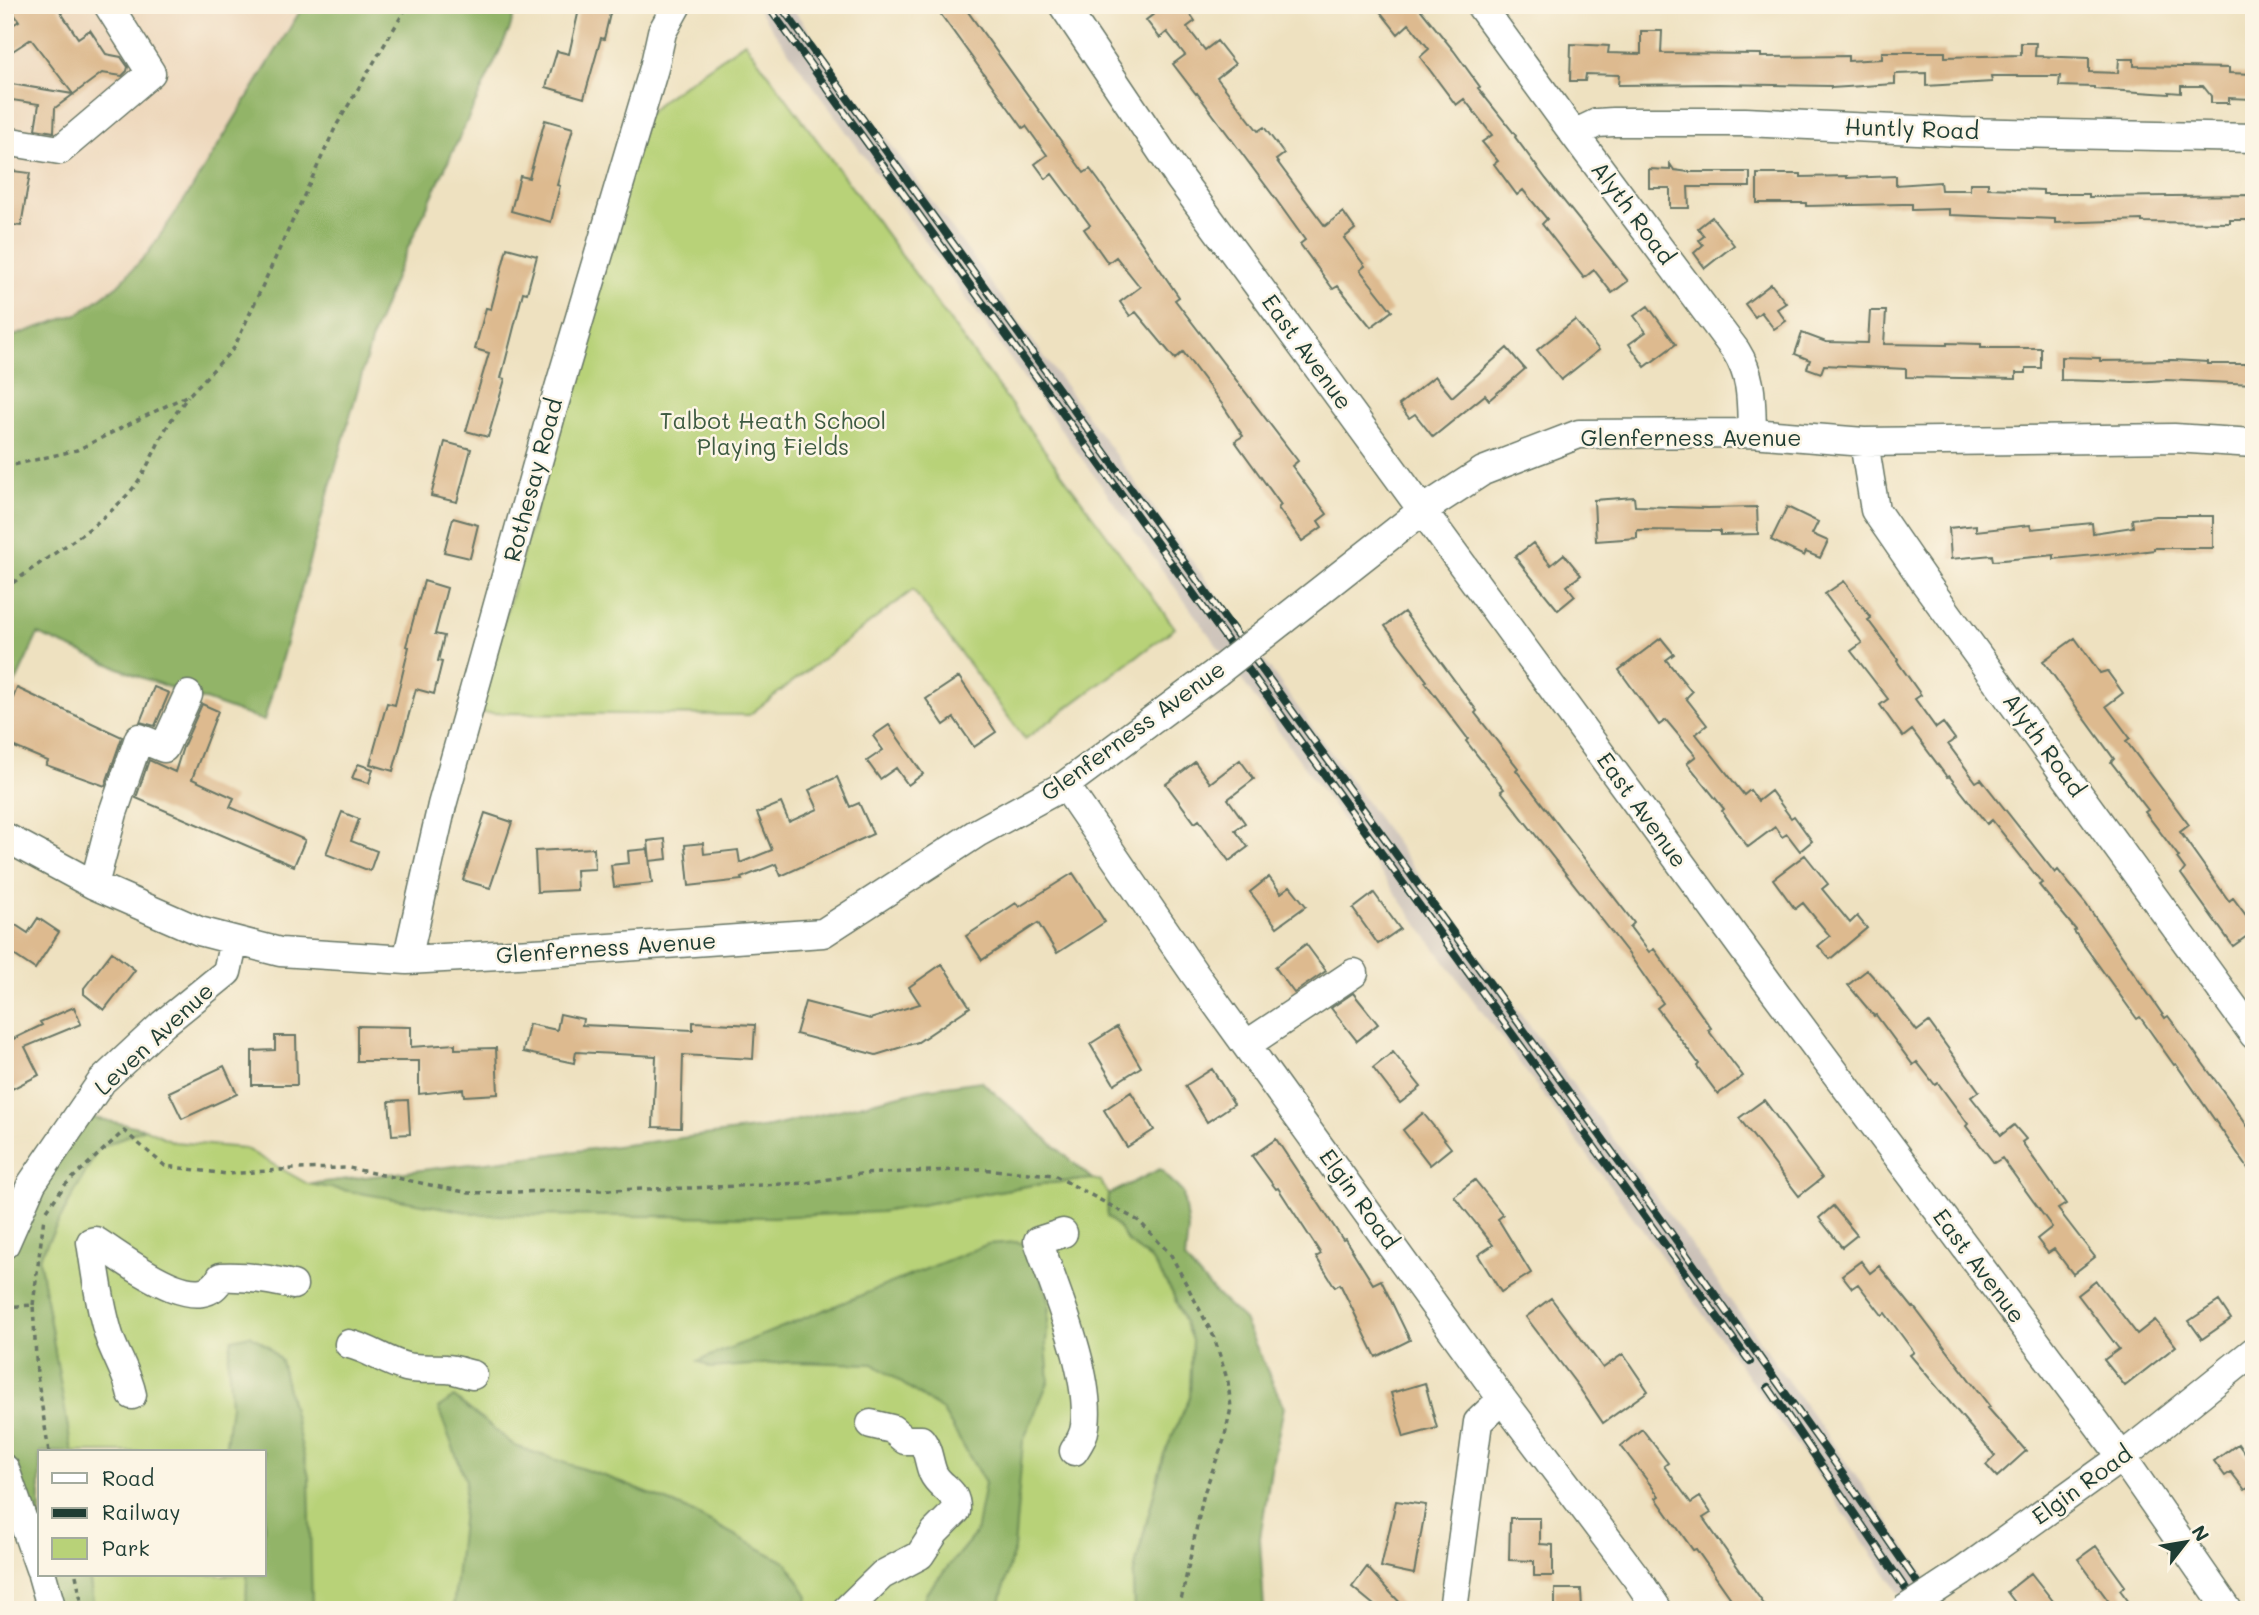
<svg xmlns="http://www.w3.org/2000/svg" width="2259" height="1615" font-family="Mali,sans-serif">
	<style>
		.built { fill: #edd7bb }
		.industrial { fill: #ccc2b9 }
		.green { fill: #b8d278; stroke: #6c8856; stroke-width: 2 }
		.forest { fill: #92b468; stroke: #58784e; stroke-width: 2 }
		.building { fill: #ddba8f }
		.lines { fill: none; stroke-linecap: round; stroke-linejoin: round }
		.minor-casing { stroke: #677665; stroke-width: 31 }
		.path { stroke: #677665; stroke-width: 3.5; stroke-dasharray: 5 5; stroke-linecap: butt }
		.minor { stroke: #fff; stroke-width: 28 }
		.rail-casing { stroke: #1f3d34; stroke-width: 8 }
		.rail { stroke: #fcf5e5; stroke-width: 5; stroke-dasharray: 16; stroke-linecap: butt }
		.minor-bridge-casing { stroke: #677665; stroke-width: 31; stroke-linecap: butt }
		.minor-bridge { stroke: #fff; stroke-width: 28 }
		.labels { text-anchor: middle; stroke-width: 5; stroke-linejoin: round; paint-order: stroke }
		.street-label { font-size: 23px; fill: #1f3d34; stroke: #fcf5e5 }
		.park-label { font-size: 23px; fill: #3e5b42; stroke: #fcf5e5 }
	</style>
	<rect width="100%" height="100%" fill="#fcf5e5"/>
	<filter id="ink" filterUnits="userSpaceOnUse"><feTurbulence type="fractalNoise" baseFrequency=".0143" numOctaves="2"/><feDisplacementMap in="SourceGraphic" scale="14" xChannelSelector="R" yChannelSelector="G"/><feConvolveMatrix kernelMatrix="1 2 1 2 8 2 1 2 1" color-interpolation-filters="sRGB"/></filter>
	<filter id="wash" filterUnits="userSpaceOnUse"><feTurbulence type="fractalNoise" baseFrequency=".00686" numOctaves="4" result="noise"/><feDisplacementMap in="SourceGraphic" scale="28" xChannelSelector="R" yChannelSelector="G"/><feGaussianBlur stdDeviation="1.57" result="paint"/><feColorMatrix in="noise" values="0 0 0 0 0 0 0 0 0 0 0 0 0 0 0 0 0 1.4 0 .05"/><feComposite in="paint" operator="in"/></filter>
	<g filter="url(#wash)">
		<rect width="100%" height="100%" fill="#eee1c0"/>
		<path class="built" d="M5,5H304L191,190L148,253L118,285L79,313L5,339Z"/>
		<path class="industrial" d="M755,5H790L1461,933L1673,1220L1888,1521L1948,1610H1911L1791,1437L1655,1247L1432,944Z"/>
		<path class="green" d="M745,42L1175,628L1025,739L913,590L749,715L478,713L646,116L662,100Z
			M144,1128L174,1142L244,1148L308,1184L880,1212L1033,1185L1092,1179L1101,1181L1108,1195L1107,1216L1119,1228L1127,1241L1151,1259L1172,1292L1192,1340L1190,1397L1164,1454L1133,1576L1134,1610H94L89,1575H264V1452H72L39,1258L98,1149Z"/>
		<path class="forest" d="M304,5H517L509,31L399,267L373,335L264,721L140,677L38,634L5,705V339L80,313L118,285L148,253L191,190Z
			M981,1081L1092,1179L1033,1185L880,1212L773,1217L485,1215L308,1184L770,1127L925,1089Z
			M79,1115L144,1128L98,1149L39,1258L72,1452H40V1569L5,1469V1244Z
			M1160,1169L1183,1193L1188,1229L1185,1260L1212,1290L1244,1320L1284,1407L1271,1469L1260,1538L1264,1610H1134L1133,1576L1164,1454L1190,1397L1192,1340L1172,1292L1151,1259L1127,1241L1119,1228L1107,1216L1108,1195Z
			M1018,1242L1032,1248L1049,1303L1046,1344L1049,1380L1023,1441L1014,1549L998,1610H920L927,1592L976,1533L985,1483L942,1410L873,1364L790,1362L711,1368L698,1361L988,1244Z
			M250,1335L268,1346L281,1361L309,1477L312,1610H246L247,1575H264V1452H225L231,1405L228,1359L232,1339Z
			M454,1397L515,1446L610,1478L686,1509L787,1563L808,1596L806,1610H453L466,1481L438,1408Z
			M42,1575H89L94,1610H52Z"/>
		<g id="blocks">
			<path class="building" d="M8,5H56L78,38L90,30L106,54L121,57L128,67L127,71L122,76L102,73L55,108L54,132L35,129L39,104L5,99V83L73,94L31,39L5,56V30L19,21Z
				M580,5H612L604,39L601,38L584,98L546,87L557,51L569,54Z
				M934,5H963L1084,173L1090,169L1099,181L1179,297L1175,300L1298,461L1292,466L1327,514L1318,521L1322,527L1302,541L1278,508L1281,505L1235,441L1243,436L1222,404L1183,352L1175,359L1136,312L1130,316L1120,302L1140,287L1116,257L1108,263L1084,229L1090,225L1052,174L1046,179L1035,164L1047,155L1026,126L1023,128Z
				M1166,5H1184L1195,21L1187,27L1205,50L1217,41L1235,64L1217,78L1258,131L1264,127L1284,154L1276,160L1325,226L1343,212L1355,229L1344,238L1365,266L1360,270L1392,311L1371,327L1338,286L1333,289L1300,244L1305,240L1272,194L1197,93L1196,94L1173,64L1185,55L1167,32L1160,38L1146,20Z
				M1375,5H1417L1454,51L1480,87L1478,88L1516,136L1515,137L1546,179L1628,281L1612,293L1594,270L1584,278L1542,224L1547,219L1523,190L1517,195L1494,164L1498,161L1482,142L1492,135L1464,99L1456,105L1420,57L1429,49L1409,24L1398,34Z
				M1641,31H1662L1661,53L1761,54V57L1848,56V61L1882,59V52H1945V57L2021,55V43H2036L2035,56L2089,58V72L2118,73L2119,59H2134V66L2229,68V73L2254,74V99L2229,98V103H2211V96L2203,86H2181V93L2169,92V94L2094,89V87L2059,86L2060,76H1991L1992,82L1926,86V73L1895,74V84L1831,88V86L1718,84L1618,85L1619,75L1586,74L1585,81H1570L1571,44L1609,46L1608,53L1641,54Z
				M545,120L573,128L557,185L560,186L551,222L511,211L520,176L529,178Z
				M1670,164L1674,170L1689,172H1750V187H1688L1689,208H1670V188H1649V169L1670,170Z
				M5,170L30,173L21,226L5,224Z
				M1757,174H1801V177L1847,176V178L1896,176V185L1940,182L1941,190H1970V183H1988V188L2043,190V194H2089V197L2254,195V220H2230V223L2142,222V220L2055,223V219L1949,215V209L1912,210V204H1903L1806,206V203H1757Z
				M1712,217L1734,245L1705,268L1694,253L1703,245L1699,240L1704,236L1698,228Z
				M507,248L537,256L527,293L523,292L501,378L505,379L488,437L466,431L489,353L475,349L486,308L491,309Z
				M1771,284L1786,303L1777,309L1786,321L1774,329L1761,312L1755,317L1745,304Z
				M1648,306L1676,344L1645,367L1629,344L1646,332L1634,316Z
				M1870,311H1886L1884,344L1947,345V343L1981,344V348H2041V368H2026V373H2016V379L1906,377V369L1824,365L1821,373L1807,368L1810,360L1795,354L1802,333L1826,342L1868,343Z
				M1575,320L1599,350L1561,380L1537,350Z
				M1507,348L1525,369L1489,400L1485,395L1433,437L1415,414L1409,418L1399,405L1435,376L1452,397Z
				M2061,357L2100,358V361L2173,360L2208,362V364H2254V384L2166,380L2133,382L2061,380Z
				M445,442L471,449L457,502L431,496Z
				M1634,497L1635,506L1707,508L1757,507L1758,534L1720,535V531L1637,530V538L1596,541L1594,500Z
				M1787,507L1818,522L1812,534L1828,541L1820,558L1806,552L1804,556L1771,540Z
				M2156,516H2213V548H2154V550L2116,555V553L2054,559V555L1993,561L1992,555L1951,559L1949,528L1976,525V531L2030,525L2031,529L2092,523L2093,533L2133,527L2132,519Z
				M453,518L478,525L470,558L444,552Z
				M1533,543L1551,565L1564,554L1581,575L1567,586L1575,596L1558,610L1515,557Z
				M424,581L447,588L435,634L444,636L438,661L442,662L434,694L416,689L393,771L370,764L387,703L395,705L409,647L406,646Z
				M1844,581L1871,618L1868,620L1898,660L1897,661L1921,695L1915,699L1936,728L1943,723L1955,739L1948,744L1976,782L1981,779L2055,873L2058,870L2086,904L2165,1018L2168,1016L2229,1099L2254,1136V1177L2176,1064L2174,1065L2140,1017L2137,1019L2074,931L2076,930L2039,885L2042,883L1992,820L1987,824L1949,776L1947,777L1912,730L1903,737L1880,705L1888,699L1851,651L1862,643L1825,594Z
				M1404,612L1477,711L1475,713L1518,768L1516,770L1634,923L1630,927L1649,952L1654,949L1711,1028L1708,1030L1743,1076L1718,1094L1697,1066L1699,1064L1657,1008L1663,1003L1628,953L1501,791L1504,789L1466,741L1468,739L1425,682L1427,681L1385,626Z
				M1661,638L1674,654L1666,660L1692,692L1686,698L1707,725L1696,734L1744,795L1750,790L1758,801L1771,791L1791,818L1794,816L1812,841L1800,851L1787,834L1782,837L1775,827L1748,847L1722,811L1724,809L1687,763L1696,756L1666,720L1659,725L1619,670Z
				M2075,638L2100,673L2107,671L2123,693L2106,706L2130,738L2126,741L2189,825L2180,832L2229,901L2233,898L2254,926V931L2233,946L2181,874L2185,869L2177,858L2179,857L2145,812L2148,810L2111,762L2114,759L2043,661Z
				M959,677L996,732L974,747L954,718L944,725L926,699Z
				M154,687L169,693L155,726L140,722Z
				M17,688L122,737L105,786L46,765L48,761L5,743V718Z
				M202,704L218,711L192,779L234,798L230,807L305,840L294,866L136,798L149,760L175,772L183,747Z
				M889,725L923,774L908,785L896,768L880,779L867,761L883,750L873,736Z
				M1240,760L1254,779L1228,799L1245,823L1235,830L1248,847L1229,861L1199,820L1195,823L1166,784L1195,762L1210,783Z
				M358,764L373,769L369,783L352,778Z
				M837,777L850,807L859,803L873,834L781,876L776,864L741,878L742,880L689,886L685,845L703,843L704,854L738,850L740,863L772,850L757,813L781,803L789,822L818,809L809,790Z
				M342,812L359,819L351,841L377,851L370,871L326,854Z
				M485,813L512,822L490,888L463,880Z
				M665,839L667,859L650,861L648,841Z
				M594,848L595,869L576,870L577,890L537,892L535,851Z
				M648,849L652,883L614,887L611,865L629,863L628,851Z
				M1805,855L1828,884L1822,889L1850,923L1857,916L1867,928L1830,959L1818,946L1830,936L1803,903L1795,909L1773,879Z
				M1073,873L1105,922L1057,953L1038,923L982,960L966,936L1016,903L1019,907Z
				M1269,877L1281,893L1290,886L1306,906L1277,927L1250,892Z
				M1374,893L1400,929L1378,944L1353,909Z
				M5,918L28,933L38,918L59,932L35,969L5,949Z
				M1306,944L1326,971L1294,993L1275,967Z
				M112,952L135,970L104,1010L84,994V988Z
				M942,964L970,1007L918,1042L876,1055L796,1034L805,1002L870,1019L920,1004L909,987Z
				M1867,970L1887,992L1917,1031L1929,1022L1979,1091L1971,1097L2001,1135L2014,1125L2026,1139L2022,1142L2066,1204L2058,1209L2095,1257L2073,1274L2054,1249L2048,1253L2037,1239L2052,1227L2002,1158L1994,1163L1966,1126L1968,1124L1938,1083L1935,1085L1917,1062L1913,1065L1876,1015L1874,1016L1848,985Z
				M1353,993L1378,1024L1357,1041L1331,1008Z
				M74,1007L81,1024L25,1047L39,1075L12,1089L5,1076V1043L42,1025L40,1022Z
				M560,1014L583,1019L582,1025L693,1030V1022L755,1025L753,1059L683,1055L681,1128L653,1127L656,1056L576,1052L574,1063L523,1052L529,1024L557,1030Z
				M357,1026L411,1027V1047L455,1044V1049L496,1048L498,1094L464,1096L463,1089L419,1094V1061H357Z
				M1117,1027L1141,1067L1114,1084L1090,1044Z
				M275,1036H296L297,1085H252V1051L275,1050Z
				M1393,1052L1421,1087L1400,1103L1373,1068Z
				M224,1066L237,1094L182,1119L169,1092Z
				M1212,1069L1234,1104L1207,1122L1185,1086Z
				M1131,1092L1154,1130L1127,1147L1104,1110Z
				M408,1100L410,1134L392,1135L389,1101Z
				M1764,1100L1822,1178L1799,1196L1739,1118Z
				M1423,1113L1451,1148L1430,1165L1403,1130Z
				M1276,1139L1343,1240L1345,1239L1373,1284L1381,1280L1410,1340L1376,1357L1340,1284L1335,1287L1316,1257L1321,1254L1278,1188L1276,1189L1252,1156Z
				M1475,1180L1503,1215L1498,1219L1531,1273L1501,1292L1478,1255L1493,1245L1454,1196Z
				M1833,1206L1857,1235L1842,1247L1819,1218Z
				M1861,1261L1870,1273L1879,1266L1913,1308L1914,1307L1990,1407L1988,1408L2026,1451L1997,1477L1986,1465L1995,1456L1910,1355L1914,1352L1885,1313L1882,1315L1858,1284L1852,1288L1842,1275Z
				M2096,1281L2137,1334L2155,1320L2176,1346L2125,1386L2104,1360L2119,1349L2078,1295Z
				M1551,1298L1603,1368L1623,1354L1648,1391L1603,1423L1578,1386L1526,1317Z
				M2219,1301L2231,1319L2202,1339L2189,1321Z
				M1425,1383L1437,1428L1404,1437L1391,1393Z
				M1642,1429L1668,1463L1664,1466L1691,1503L1700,1497L1711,1513L1703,1518L1768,1610H1739L1696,1549L1693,1550L1656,1498L1659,1496L1621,1446Z
				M2238,1444L2254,1466V1484L2245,1490L2231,1472L2225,1476L2214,1461Z
				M1396,1501L1426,1505L1414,1574L1381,1567Z
				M1510,1518H1540V1544L1553,1545V1576H1534V1561L1509,1560Z
				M2096,1546L2125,1586L2120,1590L2135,1610H2115L2078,1559Z
				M1367,1567L1387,1589L1407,1610H1380L1352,1587Z
				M2031,1573L2060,1610H2021L2007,1592Z
				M1555,1589H1581L1582,1610H1555Z"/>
		</g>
	</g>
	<g filter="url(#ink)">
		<use href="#blocks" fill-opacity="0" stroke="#677665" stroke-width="2"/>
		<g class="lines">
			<defs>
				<path id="minor" d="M1063,5L1180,179L1772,988L2122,1457L2228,1610
					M1480,5L1574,134L1736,351C1753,378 1751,402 1752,433
					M1574,134L1597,123L1613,122H1745L1961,132L2254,138
					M5,141L60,150L151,73L108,5
					M1864,442L1875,510L1926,584L2254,1035
					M1282,621L1423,510L1483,471L1579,434L1752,433L1864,442L2174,438L2254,443
					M1065,785L1194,973L1502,1399L1636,1577L1658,1610
					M5,837L94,885L199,931L280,952L407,960L552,952L823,933L977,833L1065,785L1217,672
					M94,885L113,813L139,738L164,748L188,695
					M407,960L442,805L551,415L654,68L662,32L677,5
					M1246,1045L1354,973
					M1063,1233L1038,1241C1055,1290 1092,1375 1085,1426C1084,1436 1079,1443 1074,1451
					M5,1244L32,1183L102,1081L163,1024L227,972L234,941
					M349,1344C370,1349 384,1361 406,1367C420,1370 432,1368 446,1369C455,1369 464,1373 473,1375
					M132,1395C128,1375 117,1358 110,1339C100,1308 96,1274 91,1242L95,1241C121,1256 200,1322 221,1277C246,1276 269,1279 293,1285
					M5,1469L40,1569
					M1962,1572L2122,1457L2254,1351
					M42,1575L52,1610
					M846,1610L882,1575L920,1555L935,1532L956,1511C957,1488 940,1489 933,1473C928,1461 929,1450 921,1440H905L892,1429L871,1424
					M1453,1610L1478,1422L1502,1399"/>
			</defs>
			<use href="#minor" class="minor-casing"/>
			<path class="path" d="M5,467L77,450L190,394L234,348L336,126L408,5
				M5,589C46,556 94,532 129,493C145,475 153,453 164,432C171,419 180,408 188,396
				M47,1210L65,1185L124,1131L165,1166L227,1174L293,1169L349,1168L469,1193L691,1188L806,1183L860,1174L980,1169L1054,1175L1139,1221L1171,1255L1214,1337L1228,1382L1231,1408L1224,1440L1204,1493L1179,1610
				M33,1305L44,1217
				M5,1307L33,1305L37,1375L49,1452
				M76,1575L83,1610"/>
			<use href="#minor" class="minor"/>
			<defs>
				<path id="rail" d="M767,5L1750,1362
					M780,5L1671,1233L1842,1473L1936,1610
					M1768,1387L1920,1610"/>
			</defs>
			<use href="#rail" class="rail-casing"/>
			<use href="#rail" class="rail"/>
			<defs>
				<path id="minor-bridge" d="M1217,672L1282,621
					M1904,1610L1962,1572"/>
			</defs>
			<use href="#minor-bridge" class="minor-bridge-casing"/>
			<use href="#minor-bridge" class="minor-bridge"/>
		</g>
	</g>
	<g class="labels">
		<g class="street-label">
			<text transform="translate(1912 129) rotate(2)" y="8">Huntly Road</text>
			<text transform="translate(1633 213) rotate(53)" y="8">Alyth Road</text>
			<text transform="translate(1307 352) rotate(54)" y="8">East Avenue</text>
			<text x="1691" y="446">Glenferness Avenue</text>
			<text transform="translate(533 480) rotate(-75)" y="8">Rothesay Road</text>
			<text transform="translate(1133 731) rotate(-36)" y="8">Glenferness Avenue</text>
			<text transform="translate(2044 745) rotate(54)" y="8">Alyth Road</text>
			<text transform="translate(1642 810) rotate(54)" y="8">East Avenue</text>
			<text transform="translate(606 948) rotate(-4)" y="8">Glenferness Avenue</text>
			<text transform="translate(154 1039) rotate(-43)" y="8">Leven Avenue</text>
			<text transform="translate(1359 1199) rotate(54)" y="8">Elgin Road</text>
			<text transform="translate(1979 1266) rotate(53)" y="8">East Avenue</text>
			<text transform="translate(2082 1485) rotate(-36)" y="8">Elgin Road</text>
		</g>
		<g class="park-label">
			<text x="773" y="429">Talbot Heath School<tspan x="773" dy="26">Playing Fields</tspan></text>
		</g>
	</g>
	<rect width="2259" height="1615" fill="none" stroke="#fcf5e5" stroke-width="28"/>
	<rect x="38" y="1450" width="228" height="126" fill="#fcf5e5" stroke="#a4ab9e" stroke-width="2"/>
	<rect x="52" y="1473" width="35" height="10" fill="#ffffff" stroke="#a4ab9e" stroke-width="2"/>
	<text x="102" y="1486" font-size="21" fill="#1f3d34">Road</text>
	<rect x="52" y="1508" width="35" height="10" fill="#1f3d34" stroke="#a4ab9e" stroke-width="2"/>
	<text x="102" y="1520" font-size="21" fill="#1f3d34">Railway</text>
	<rect x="52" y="1538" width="35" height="21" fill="#b8d278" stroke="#a4ab9e" stroke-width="2"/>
	<text x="102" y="1556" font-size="21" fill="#1f3d34">Park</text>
	<g transform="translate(2186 1542) rotate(59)" stroke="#fcf5e5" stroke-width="5" paint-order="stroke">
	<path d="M0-5L12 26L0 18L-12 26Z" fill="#1f3d34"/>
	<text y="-10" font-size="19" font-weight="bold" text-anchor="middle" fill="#1f3d34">N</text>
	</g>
</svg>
